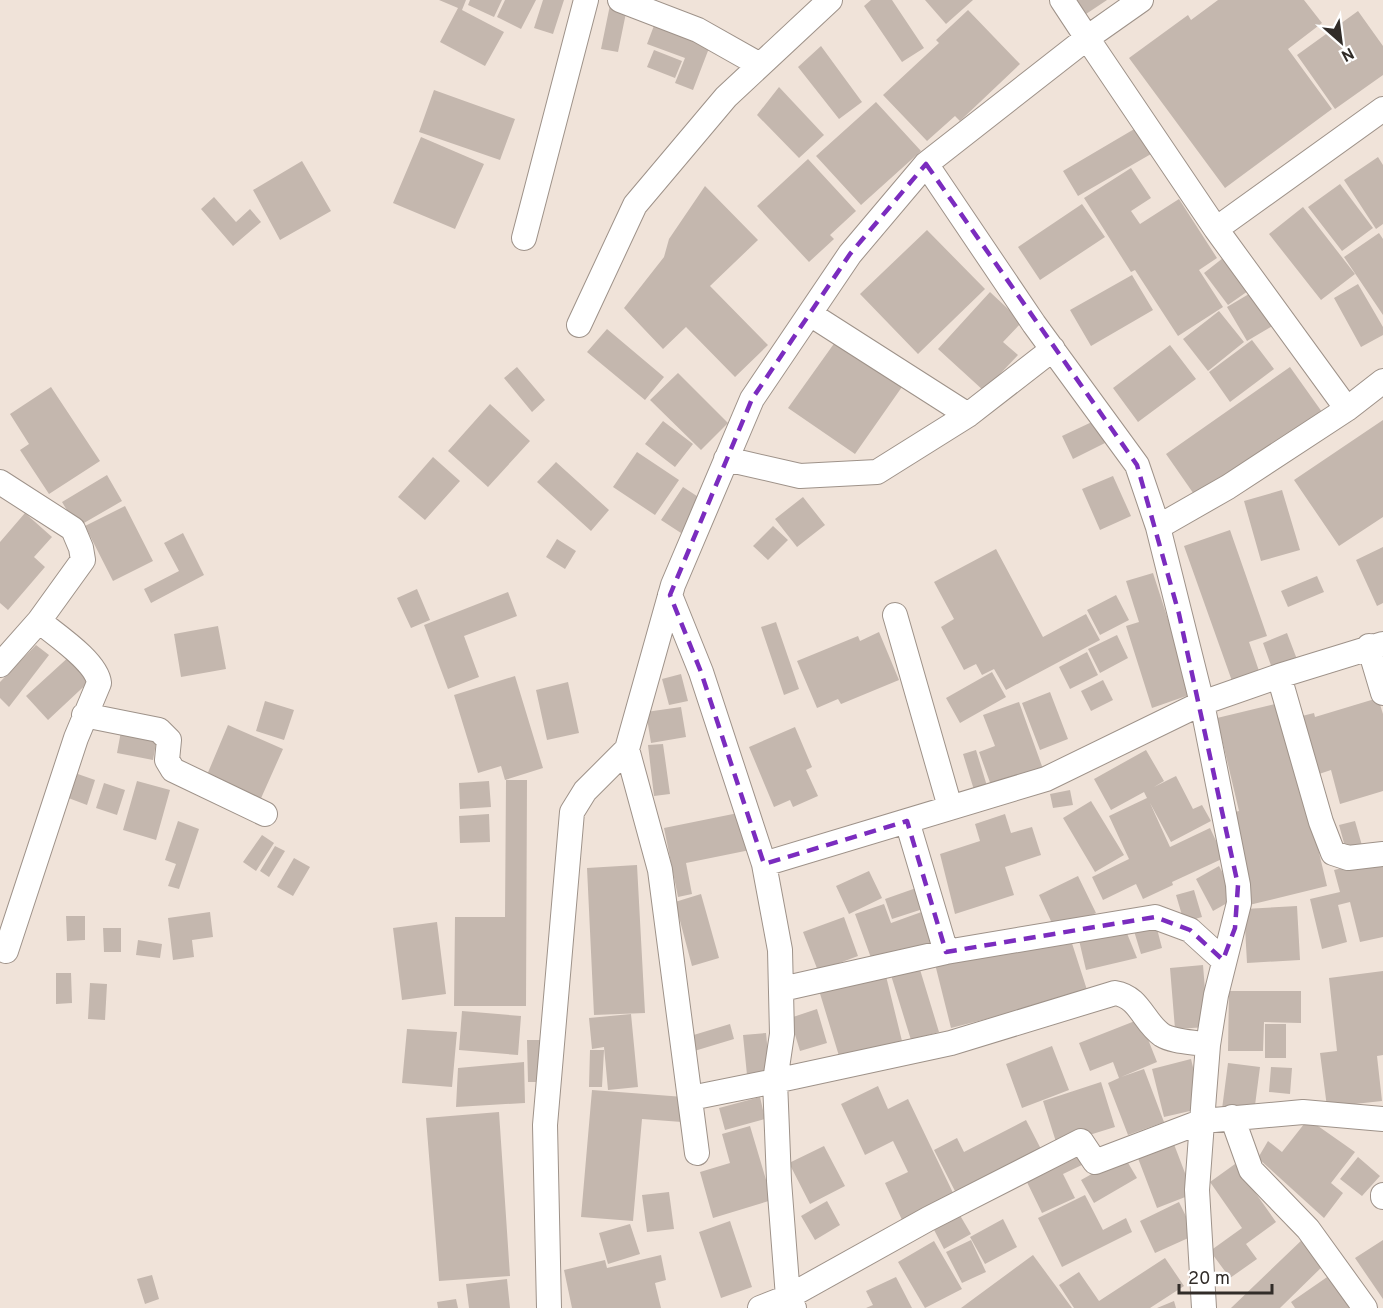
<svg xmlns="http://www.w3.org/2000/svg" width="1383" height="1308" font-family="Overpass,sans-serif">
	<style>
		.building { fill: #c4b7ae }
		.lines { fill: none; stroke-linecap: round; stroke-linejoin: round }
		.street-casing { stroke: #9e9289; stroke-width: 26 }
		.street { stroke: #fff; stroke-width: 24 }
		.marked { fill: none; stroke: #7b2cbf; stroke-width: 4.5; stroke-dasharray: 12 8; stroke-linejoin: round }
	</style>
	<rect width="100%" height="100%" fill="#f0e3d9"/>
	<path class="building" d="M439,0H466L462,10L504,32L485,66L440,42L458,8Z
		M470,0H502L494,17L468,5Z
		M505,0H536L521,29L497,17Z
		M543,0H564L553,34L534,28Z
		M871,0H892L924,48L902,62L864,6Z
		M925,0H973L946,24Z
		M1076,0H1107L1086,14Z
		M1218,0H1304L1322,23L1288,49L1332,109L1225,188L1129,58L1188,15L1191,20Z
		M610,5L627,8L618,52L601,49Z
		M968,10L1020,64L960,121L955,116L927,141L883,95L939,43L936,40Z
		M1358,11L1383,46V75L1335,109L1297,55Z
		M655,23L711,43L693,90L675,83L685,58L647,44Z
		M821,46L862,102L839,119L798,67Z
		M654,50L682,61L675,78L647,67Z
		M779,87L824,135L799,158L757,115Z
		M434,90L515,119L500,160L419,132Z
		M876,102L921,151L861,205L816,156Z
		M1136,128L1151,154L1078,196L1063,171Z
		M421,137L484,164L455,229L393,203Z
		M1378,157L1383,165V224L1376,229L1344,180Z
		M808,159L856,211L830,235L834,239L809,262L757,206Z
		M302,161L331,211L280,240L253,190Z
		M1131,168L1151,198L1131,211L1140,224L1179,199L1217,258L1199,270L1223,307L1178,336L1135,270L1131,272L1084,198Z
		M1340,184L1373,228L1342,251L1308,207Z
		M705,186L758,240L710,286L768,345L735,377L686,327L663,349L624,308L664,257L669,239Z
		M214,197L236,222L250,209L261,222L233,246L201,209Z
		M1082,204L1105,237L1040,280L1018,247Z
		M1303,207L1355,274L1321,300L1269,234Z
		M927,230L985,289L918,354L860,294Z
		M1379,233L1383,239V315L1344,257Z
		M1223,258L1248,291L1228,305L1204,273Z
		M1132,275L1153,310L1091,346L1070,310Z
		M1358,284L1383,327V335L1361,347L1334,298Z
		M1254,291L1274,325L1247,341L1227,307Z
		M990,292L1022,322L1003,342L1018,355L984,391L938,349Z
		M1219,311L1244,342L1208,371L1183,339Z
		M607,329L664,377L645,400L587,352Z
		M838,338L904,384L855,454L788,408Z
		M1252,340L1274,369L1230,402L1209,372Z
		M1170,345L1196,379L1138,422L1113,388Z
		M517,367L545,400L532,412L504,378Z
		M1290,367L1322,412L1198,500L1166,454Z
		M678,373L728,423L701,450L650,400Z
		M51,387L100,461L49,494L20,450L29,444L10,414Z
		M490,404L530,441L488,487L448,451Z
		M1383,420V517L1339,546L1294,480Z
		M663,421L693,444L675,467L645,444Z
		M1094,421L1105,443L1073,459L1062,436Z
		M637,452L679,480L655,515L613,487Z
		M433,457L460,481L425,520L398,497Z
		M556,462L609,510L591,531L537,482Z
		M107,475L122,501L77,527L62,502Z
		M1113,476L1131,516L1100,530L1082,489Z
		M683,487L703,500L681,533L661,520Z
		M1282,490L1300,550L1261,561L1244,501Z
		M803,497L825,525L797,547L775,519Z
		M125,506L153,561L113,581L85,526Z
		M25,513L52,537L34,557L45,567L8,610L0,603V542Z
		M773,526L788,540L768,560L753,546Z
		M1230,530L1267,636L1249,642L1259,671L1232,681L1184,546Z
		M183,533L204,575L151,603L144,589L179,571L164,543Z
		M557,539L576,551L565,569L546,557Z
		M1383,547V603L1377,606L1356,560Z
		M996,549L1043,637L1086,614L1100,640L1006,690L994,669L982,675L976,664L964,670L941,627L954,619L934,582Z
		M1153,573L1192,694L1152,708L1126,626L1139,622L1126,581Z
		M1317,576L1324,592L1288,607L1281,591Z
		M417,589L430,620L411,628L397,598Z
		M508,592L517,616L464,636L479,677L448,689L424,625Z
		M1116,595L1129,620L1100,635L1087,610Z
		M776,622L799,689L784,695L761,627Z
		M218,626L226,669L181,677L174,634Z
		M879,632L899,680L841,704L838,699L817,708L797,661L858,636L860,641Z
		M1287,633L1298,662L1273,671L1263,643Z
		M1117,635L1128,658L1100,673L1088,649Z
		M36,645L49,655L9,707L0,698V682Z
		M1087,652L1098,675L1070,689L1059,667Z
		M72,654L94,677L48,720L26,696Z
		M992,672L1006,697L960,723L946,698Z
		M681,674L688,701L669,705L662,679Z
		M515,676L543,768L505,780L501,766L478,773L454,695Z
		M1103,680L1113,700L1091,711L1081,691Z
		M568,682L579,733L547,740L536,690Z
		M1050,692L1068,739L1040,750L1022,703Z
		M1378,698L1383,714V791L1340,804L1331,770L1316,775L1298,717L1314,713L1315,717Z
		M265,701L294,710L284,740L256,731Z
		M1019,702L1043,769L992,788L979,752L995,746L983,715Z
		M1283,702L1327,886L1249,905L1227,814L1239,811L1217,718Z
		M681,707L686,737L651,743L646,712Z
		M228,725L283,749L258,805L204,782Z
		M122,726L158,732L153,760L117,753Z
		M795,727L812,767L806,770L818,796L793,807L790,800L774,807L749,747Z
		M663,744L670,794L654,796L648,745Z
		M976,750L987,786L974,790L963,754Z
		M1146,750L1164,781L1154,787L1176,776L1193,809L1202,805L1211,821L1171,842L1150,803L1170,847L1210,828L1224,858L1172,882L1173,885L1143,899L1136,884L1103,900L1092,877L1129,859L1109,816L1147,798L1144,792L1111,810L1094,779Z
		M72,772L95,780L87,805L63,796Z
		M506,780H527L526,1006H454L455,917H505Z
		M137,781L170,790L156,840L123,830Z
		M489,781L491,807L460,809L459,783Z
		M104,783L125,790L117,815L96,808Z
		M1070,790L1073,805L1053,808L1050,794Z
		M1091,801L1124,855L1095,872L1063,818Z
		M743,812L750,850L686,863L692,894L678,897L664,828Z
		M489,814L490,842L460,843L459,816Z
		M1005,814L1011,833L1032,827L1041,855L1005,867L1014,895L955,914L940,854L980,841L975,824Z
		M178,821L199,829L179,889L168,886L176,864L165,860Z
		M1355,821L1363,849L1347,854L1339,825Z
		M262,835L274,843L256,871L243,862Z
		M275,846L285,851L269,877L260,871Z
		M294,858L310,867L293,896L277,887Z
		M1383,858V937L1360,942L1350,902L1338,905L1347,942L1322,949L1310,899L1340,892L1334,870Z
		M637,865L645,1013L594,1015L587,868Z
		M1219,866L1236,898L1213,911L1196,879Z
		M869,871L882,898L849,914L836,886Z
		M1078,876L1096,913L1056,932L1039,895Z
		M919,887L926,908L892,919L885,899Z
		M1194,890L1202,917L1184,922L1176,895Z
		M701,894L719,958L692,966L675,902Z
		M884,904L891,923L927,910L938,942L874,966L855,914Z
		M1297,906L1300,960L1247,963L1244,909Z
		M210,912L213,937L192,940L194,957L173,960L168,918Z
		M66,916H85V940L67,941Z
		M844,917L858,956L818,971L803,932Z
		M437,922L446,994L402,1000L393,928Z
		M1156,925L1162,948L1141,954L1134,931Z
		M1124,926L1137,958L1086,970L1078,936Z
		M103,928H121V952H104Z
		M1069,934L1088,993L951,1028L934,960Z
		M138,940L162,944L160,958L136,955Z
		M918,963L939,1032L911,1040L890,972Z
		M1203,965L1208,1027L1175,1029L1170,968Z
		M1383,971V1055L1377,1056L1382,1101L1327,1107L1320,1053L1337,1051L1329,978Z
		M885,972L902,1041L839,1056L818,987Z
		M56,973H71L72,1003L56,1004Z
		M90,983L107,984L105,1020L88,1019Z
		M1229,991H1301V1023L1264,1022L1263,1051H1228Z
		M817,1009L827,1043L800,1051L790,1018Z
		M462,1011L521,1016L518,1055L459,1050Z
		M631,1014L638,1087L608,1090L604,1047L592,1049L589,1018Z
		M1140,1019L1157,1062L1121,1077L1144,1069L1164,1122L1128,1135L1108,1083L1119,1078L1113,1062L1090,1071L1079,1043Z
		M730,1024L734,1039L691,1052L687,1037Z
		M1265,1024H1286V1058H1265Z
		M407,1029L457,1032L452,1087L402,1083Z
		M766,1033L770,1073L747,1075L743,1035Z
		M527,1040H544V1082H528Z
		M1052,1046L1069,1090L1022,1108L1006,1064Z
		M590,1050H604L602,1087H589Z
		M1191,1059L1203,1108L1164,1117L1152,1069Z
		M524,1062L525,1103L456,1107L458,1068Z
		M1228,1063L1260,1067L1254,1113L1222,1109Z
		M1271,1067L1292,1068L1290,1094L1269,1092Z
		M1101,1082L1115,1127L1057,1145L1043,1101Z
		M878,1086L888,1109L908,1099L955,1197L903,1222L885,1183L908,1172L893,1141L865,1155L841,1104Z
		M592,1090L684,1097L682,1122L642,1119L633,1221L581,1217Z
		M760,1097L765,1119L725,1130L719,1108Z
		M499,1112L510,1276L439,1281L426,1118Z
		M1308,1119L1355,1152L1331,1183L1343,1193L1324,1218L1258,1158L1268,1141L1282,1152Z
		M1026,1120L1042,1151L957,1195L934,1150L957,1138L964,1152Z
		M750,1126L772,1200L713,1218L700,1172L730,1163L722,1134Z
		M1172,1139L1193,1194L1157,1208L1136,1153Z
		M824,1146L845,1186L810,1204L789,1163Z
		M1076,1149L1084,1164L1063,1174L1075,1198L1042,1213L1023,1174Z
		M1124,1156L1137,1178L1094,1203L1081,1180Z
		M1358,1157L1380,1176L1362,1196L1340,1179Z
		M1235,1164L1276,1222L1246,1244L1257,1259L1230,1278L1210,1251L1242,1228L1210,1182Z
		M669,1192L674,1229L647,1232L642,1195Z
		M1085,1195L1103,1230L1126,1218L1132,1232L1062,1267L1038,1218Z
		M827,1201L840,1225L815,1240L801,1216Z
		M1179,1202L1195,1235L1155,1253L1140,1221Z
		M958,1212L971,1234L944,1249L932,1226Z
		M1003,1219L1017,1247L985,1264L970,1237Z
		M730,1221L752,1287L721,1298L699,1232Z
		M630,1224L640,1254L608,1264L599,1233Z
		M1305,1237L1328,1261L1280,1308H1231Z
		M971,1240L986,1272L962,1283L946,1252Z
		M1383,1240V1299L1355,1258Z
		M934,1241L962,1289L925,1308L898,1262Z
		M661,1255L666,1280L655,1283L661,1308H572L564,1270L605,1260L607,1268Z
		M1033,1255L1072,1308H961Z
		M1165,1258L1184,1286L1150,1308H1074L1059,1285L1079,1272L1099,1301Z
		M1333,1273L1358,1308H1295L1291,1302Z
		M152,1275L159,1299L145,1304L137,1279Z
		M896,1277L912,1308H866L873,1305L866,1291Z
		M507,1279L510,1308H469L466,1284Z
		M456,1299L458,1308H438L437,1302Z
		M1174,1301L1176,1308H1157Z"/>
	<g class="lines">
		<defs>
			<path id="street" d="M620,0L698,30L760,65
				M1062,0L1087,38L1141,0
				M926,164L1034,324L1137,465L1158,527L1202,703L1238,885L1239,903L1216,995L1208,1045L1204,1095L1197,1190L1204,1308
				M1216,229L1347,409L1383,381
				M524,238L586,0
				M810,314L968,415
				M579,325L635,205L726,97L830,0
				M726,459L800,476L877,472L968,415L1053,349
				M0,482L73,529L81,548L83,560L39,621L0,665
				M1158,527L1228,487L1347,409
				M670,595L701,672L764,864L780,950L782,1034L775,1081L951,1043L1115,993C1140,997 1143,1022 1162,1035C1173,1042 1195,1042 1208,1045
				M895,615L950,807
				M1369,646L1383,693
				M1279,676L1321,822L1333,853L1348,858L1383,854
				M84,715L159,730L169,740L167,760L173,770L265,814
				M907,821L946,952
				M764,864L1046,779L1202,703L1279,676L1383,644
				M6,951L76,738L99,683C97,662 56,635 39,621
				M782,989L946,952L1155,917L1190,930L1223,960
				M691,1098L775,1081L779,1181L788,1297L760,1308
				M1232,1117L1251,1170L1308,1229L1365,1308
				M697,1153L660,870L627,749L673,585L752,399L850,254L926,164L1087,38L1216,229L1383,109
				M1383,1195V1197
				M549,1308L545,1125L572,812L585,791L627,749
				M794,1308L788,1297L928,1219L1081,1141L1095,1162L1203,1121L1303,1112L1383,1119"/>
		</defs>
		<use href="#street" class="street-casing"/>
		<use href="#street" class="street"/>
	</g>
	<path class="marked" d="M926,164L1137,465L1179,614L1238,885L1235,928L1223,960L1190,930L1155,917L946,952L907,821L764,864L701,672L670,595L752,399L850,254Z"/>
	<g transform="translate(1341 42) rotate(152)" stroke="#ffffff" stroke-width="4.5" paint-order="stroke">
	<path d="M0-4.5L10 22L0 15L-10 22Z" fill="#312c28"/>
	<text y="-9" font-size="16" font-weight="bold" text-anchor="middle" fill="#312c28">N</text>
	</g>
	<path d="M1179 1284v9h93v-9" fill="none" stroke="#312c28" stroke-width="3"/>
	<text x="1188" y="1284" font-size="18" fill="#312c28" stroke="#ffffff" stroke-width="4.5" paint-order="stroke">20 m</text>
</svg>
